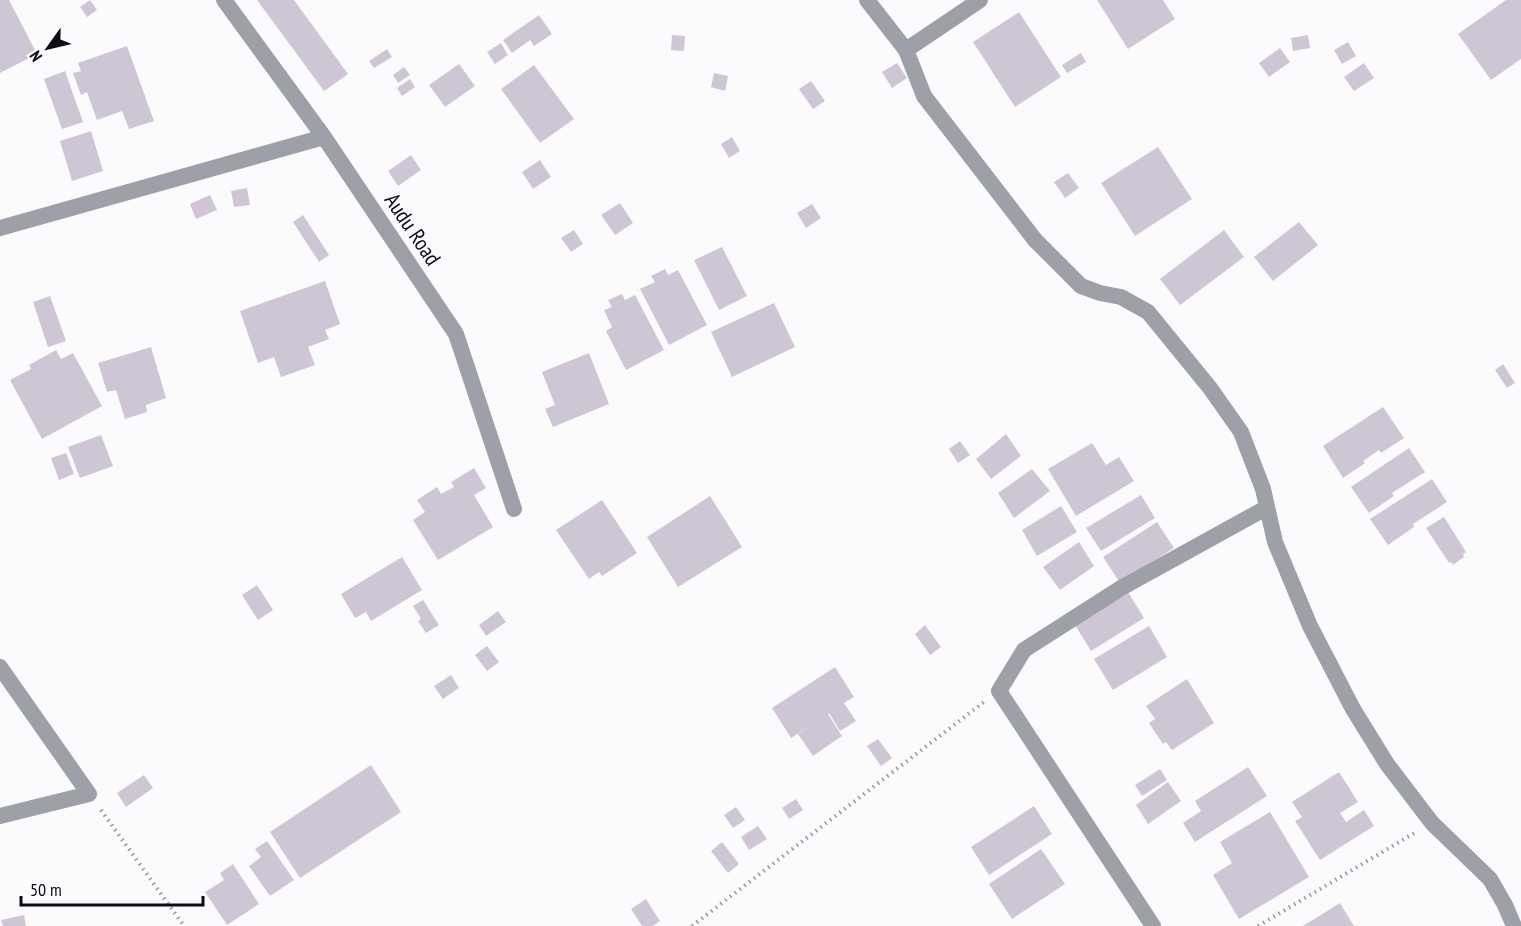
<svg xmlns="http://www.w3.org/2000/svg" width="1521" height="926" font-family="'PT Sans Narrow',sans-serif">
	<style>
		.building { fill: #cfc6d5 }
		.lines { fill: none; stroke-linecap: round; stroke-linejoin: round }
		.path { stroke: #97969b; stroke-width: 4; stroke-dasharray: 1.5 4.5; stroke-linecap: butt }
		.minor { stroke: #9da0a7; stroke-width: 16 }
		.labels { text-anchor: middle; stroke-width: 6; stroke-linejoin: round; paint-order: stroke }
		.street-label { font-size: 22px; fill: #0d0c12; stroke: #fbfbfe }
	</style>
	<rect width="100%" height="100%" fill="#fbfbfe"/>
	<path class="building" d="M0,0H9L37,54L0,73Z
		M90,0L97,10L87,17L80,7Z
		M257,0H294L348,74L324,91Z
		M1097,0H1163L1175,19L1128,49Z
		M1506,0H1521V59L1491,80L1458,34Z
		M1019,12L1061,77L1015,107L973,42Z
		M539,15L552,34L534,46L530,40L512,53L503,40Z
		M672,35L685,36L684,51L671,50Z
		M1308,35L1310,48L1293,51L1291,38Z
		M1348,42L1356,56L1342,64L1334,50Z
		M501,43L508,55L495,64L487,52Z
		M127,46L154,121L129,129L122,111L97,120L87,92L81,95L73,73L81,71L78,63Z
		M1280,48L1290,62L1269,77L1259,63Z
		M387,49L392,57L374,68L369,61Z
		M1081,53L1086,62L1067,73L1062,65Z
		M897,63L907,78L892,88L882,72Z
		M1364,63L1374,78L1354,91L1344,77Z
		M459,64L475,86L445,107L429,85Z
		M534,65L574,119L540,143L501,89Z
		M404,67L410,75L398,83L393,75Z
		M65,71L83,122L62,129L44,79Z
		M714,73L728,76L725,91L711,87Z
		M410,79L415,87L402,96L397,88Z
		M811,81L825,101L813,109L799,89Z
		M91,131L103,171L72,181L60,141Z
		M732,137L740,151L729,158L721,144Z
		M1158,147L1192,199L1135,236L1101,183Z
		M411,155L421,170L398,186L388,171Z
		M540,160L551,177L533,189L522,172Z
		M1068,173L1079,188L1065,198L1054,182Z
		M247,188L250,205L234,207L231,191Z
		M210,195L217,210L196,219L190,204Z
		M620,203L633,223L615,235L601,215Z
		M812,204L821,218L806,228L797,213Z
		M303,215L329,255L319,262L293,222Z
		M1299,222L1318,245L1273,281L1254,257Z
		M574,230L583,244L571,252L561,238Z
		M1224,230L1244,257L1180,305L1160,279Z
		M722,247L747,296L719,310L694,260Z
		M665,269L668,275L678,270L707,325L669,345L640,289L655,282L651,276Z
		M325,281L340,324L325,330L329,339L308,347L315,365L281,377L274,357L258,363L240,311Z
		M622,294L625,300L635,295L664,350L626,370L606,331L612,327L604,310L612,307L608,300Z
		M50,296L66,341L48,347L33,302Z
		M774,303L795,347L732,377L711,332Z
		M151,347L166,398L146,405L147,412L125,419L116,390L107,392L98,363Z
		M56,350L61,359L73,353L102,406L42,439L10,380L31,369L29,365Z
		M589,353L609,404L553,427L545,409L555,405L542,372Z
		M1503,364L1515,383L1507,388L1495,370Z
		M1383,407L1404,438L1381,453L1379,450L1363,461L1365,463L1343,478L1323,446Z
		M1006,434L1021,456L991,479L976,459Z
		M101,435L113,466L80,478L68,447Z
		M960,441L970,455L958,463L949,449Z
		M1092,443L1106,465L1119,457L1134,481L1076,516L1048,469Z
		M1409,448L1425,472L1392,493L1394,496L1369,513L1351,487Z
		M66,453L74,474L59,480L51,458Z
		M474,468L486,488L474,495L493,527L438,560L413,520L425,512L417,500L437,487L441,494L454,487L451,482Z
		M1032,469L1050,491L1014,518L998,493Z
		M1432,479L1447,502L1413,524L1414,527L1388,545L1370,519Z
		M1141,495L1155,518L1101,551L1086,528Z
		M710,496L742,547L678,587L647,537Z
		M602,500L637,553L602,576L599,572L589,579L556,530Z
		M1061,506L1077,532L1037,556L1022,530Z
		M1444,517L1466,552L1463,554L1464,557L1453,565L1451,562L1449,563L1426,528Z
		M1157,522L1174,548L1120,583L1103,557Z
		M1079,542L1094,566L1060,590L1043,567Z
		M402,557L422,590L371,621L366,612L355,618L341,594Z
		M257,585L273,610L258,620L242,595Z
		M1128,592L1144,618L1091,651L1075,625Z
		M423,600L439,625L426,633L418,621L421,619L413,606Z
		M498,611L506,622L486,636L479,625Z
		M925,625L941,647L930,655L915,634Z
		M1149,626L1167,657L1113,690L1094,659Z
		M487,646L499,662L487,671L475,655Z
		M835,667L854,697L844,703L856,721L840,731L829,713L828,714L842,736L813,756L798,734L811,725L791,738L772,708Z
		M451,675L459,688L443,699L434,686Z
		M1187,679L1214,723L1172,750L1166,742L1163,744L1149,723L1155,719L1146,706Z
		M878,739L892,758L881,766L867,746Z
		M371,765L401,812L300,878L270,832Z
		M1248,767L1267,796L1195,842L1183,823L1201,811L1195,801Z
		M1160,769L1167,780L1142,796L1135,785Z
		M1339,772L1358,802L1340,813L1346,822L1364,810L1374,826L1320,860L1295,821L1302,817L1292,802Z
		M144,775L153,788L126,807L117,793Z
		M1168,782L1181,801L1148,824L1136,805Z
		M796,799L803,810L789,819L782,808Z
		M1034,806L1052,834L989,875L971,847Z
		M736,807L745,820L733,828L724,815Z
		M1270,812L1309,877L1239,919L1213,875L1232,863L1220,842Z
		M758,826L767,839L749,850L741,837Z
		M267,841L294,880L270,896L249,866L261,857L255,849Z
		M722,842L739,864L728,873L711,851Z
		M1041,849L1065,884L1012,919L989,884Z
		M233,864L259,904L227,925L205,892L224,880L220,873Z
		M646,899L660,921L653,926H642L631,909Z
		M1340,903L1354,926H1303Z
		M24,915L26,926H3L1,920Z"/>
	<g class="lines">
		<path class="path" d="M101,810L184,926
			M692,926L984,702
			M1258,926L1416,832"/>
		<path class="minor" d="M224,0L324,137L456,334L514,509
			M867,0L906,50L924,96L1035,240L1081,286L1100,293L1121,297L1148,312L1210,388L1241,432L1263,489L1275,542L1310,626L1353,709L1387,764L1432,823L1490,879L1505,905L1514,926
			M906,50L980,0
			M0,228L324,137
			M0,667L89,794L0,816
			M1153,926L999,691L1024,650L1121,588L1266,508"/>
	</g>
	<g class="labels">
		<g class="street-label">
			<text transform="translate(413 229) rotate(56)" y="8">Audu Road</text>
		</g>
	</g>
	<g transform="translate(48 48) rotate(236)" stroke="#fbfbfe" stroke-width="4.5" paint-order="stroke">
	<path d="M0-4.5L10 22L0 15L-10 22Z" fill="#0d0c12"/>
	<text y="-9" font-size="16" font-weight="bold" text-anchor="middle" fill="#0d0c12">N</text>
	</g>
	<path d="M21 896v9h182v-9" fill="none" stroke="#0d0c12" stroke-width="3"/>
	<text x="30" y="896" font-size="18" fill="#0d0c12" stroke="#fbfbfe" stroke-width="4.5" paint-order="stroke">50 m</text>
</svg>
